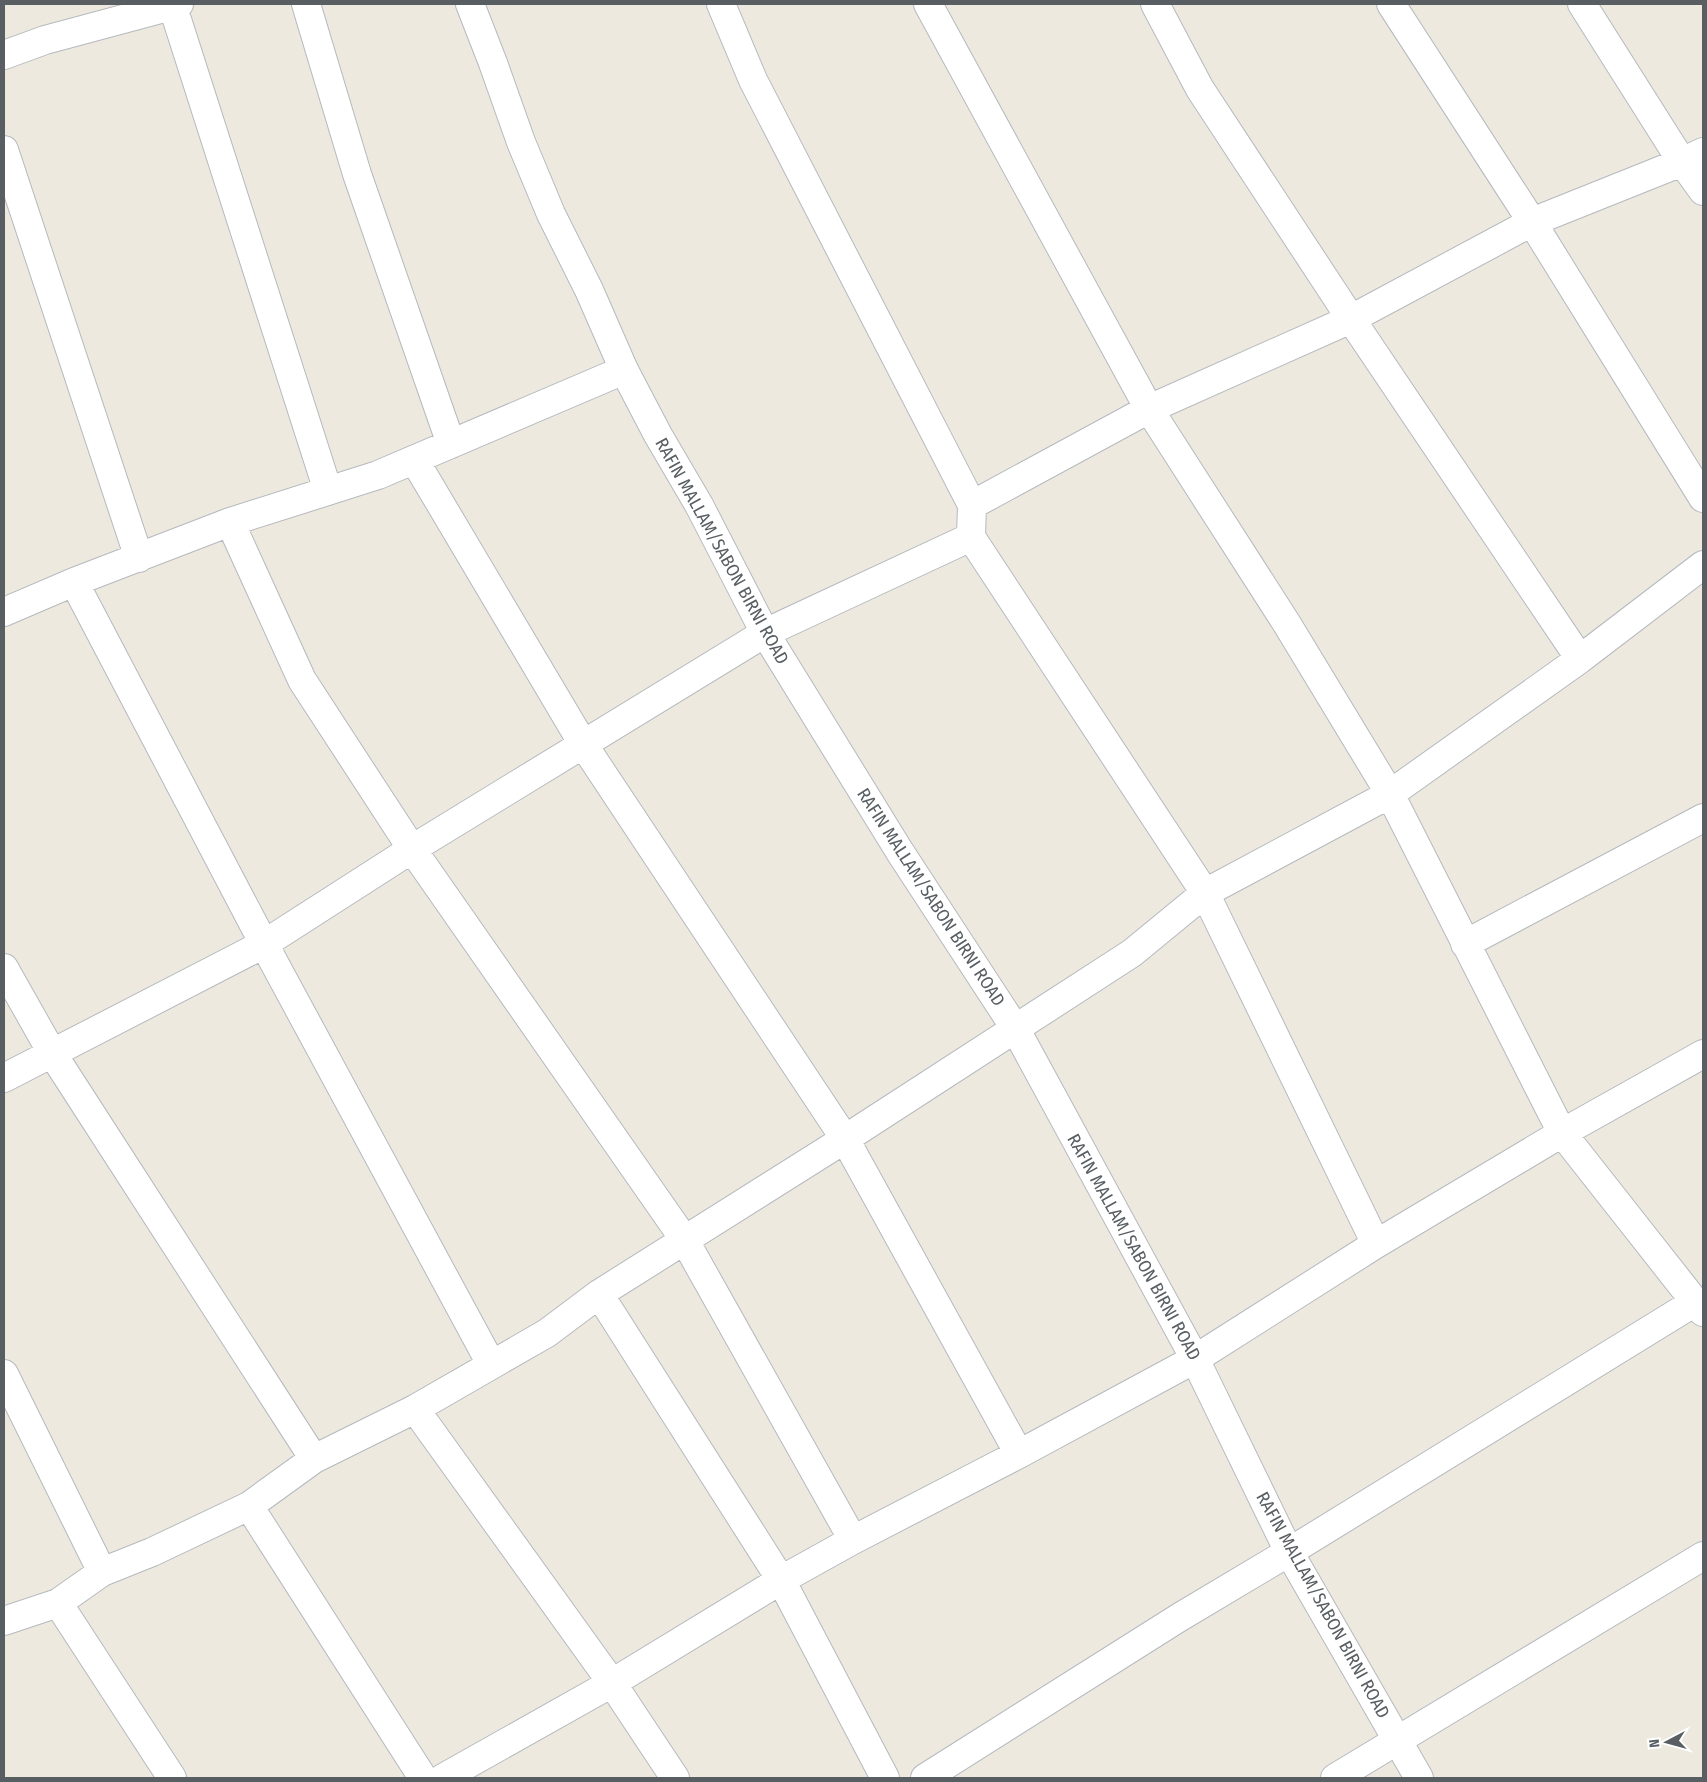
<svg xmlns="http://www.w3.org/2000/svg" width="1707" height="1782" font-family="'Fira Sans Condensed',sans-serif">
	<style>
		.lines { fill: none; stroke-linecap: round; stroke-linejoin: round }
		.minor-casing { stroke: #b5b9be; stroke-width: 30 }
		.tertiary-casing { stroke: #b5b9be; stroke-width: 30 }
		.minor { stroke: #fff; stroke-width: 28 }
		.tertiary { stroke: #fff; stroke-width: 28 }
		.labels { text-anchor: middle; stroke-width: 4.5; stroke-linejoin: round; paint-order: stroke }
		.street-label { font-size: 18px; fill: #585e62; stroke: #fff }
	</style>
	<rect width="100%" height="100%" fill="#eee9df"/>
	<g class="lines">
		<defs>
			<path id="minor" d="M172,4L328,491
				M306,4L357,174L451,444
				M721,4L753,80L972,505
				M928,4L1149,409L1287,624L1390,794L1562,1133L1703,1312
				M1155,4L1200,89L1351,319L1580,659
				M1391,4L1532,222L1703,498
				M1582,4L1682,162L1703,191
				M4,55L45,40L179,4
				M4,150L139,558
				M415,461L583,744L845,1139L1019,1454
				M230,522L302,680L412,849L684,1239L853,1540
				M971,537L1205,893L1376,1244
				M74,582L264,944L491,1364
				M4,612L74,582L230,522L378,475L624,370
				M1465,944L1703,818
				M4,968L52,1053L314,1459
				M4,1078L264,944L412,849L765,633L971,537L972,505L1149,409L1351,319L1532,222L1682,162L1703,152
				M599,1294L781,1580L885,1778
				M4,1374L102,1572
				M415,1409L612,1683L675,1778
				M249,1506L423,1778
				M58,1603L172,1778
				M4,1621L58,1603L102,1572L152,1552L249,1506L314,1459L415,1409L547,1333L599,1294L845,1139L1132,953L1205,893L1390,794L1580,659L1703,565
				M443,1778L612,1683L781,1580L853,1540L1019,1454L1195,1359L1376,1244L1562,1133L1703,1054
				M925,1778L1180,1617L1289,1552L1695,1302
				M1335,1778L1703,1556"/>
			<path id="tertiary" d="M470,4L493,63L521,142L551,214L589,290L624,370L658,435L699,505L765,633L900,852L1015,1028L1195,1359L1289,1552L1419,1778"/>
		</defs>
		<use href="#minor" class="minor-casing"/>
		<use href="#tertiary" class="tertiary-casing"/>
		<use href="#minor" class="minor"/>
		<use href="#tertiary" class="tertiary"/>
	</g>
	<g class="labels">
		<g class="street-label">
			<text transform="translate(722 551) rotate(61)" y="6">RAFIN MALLAM/SABON BIRNI ROAD</text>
			<text transform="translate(931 897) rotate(57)" y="6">RAFIN MALLAM/SABON BIRNI ROAD</text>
			<text transform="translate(1134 1247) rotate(61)" y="6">RAFIN MALLAM/SABON BIRNI ROAD</text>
			<text transform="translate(1323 1605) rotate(61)" y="6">RAFIN MALLAM/SABON BIRNI ROAD</text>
		</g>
	</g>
	<rect width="1707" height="1782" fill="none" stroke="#585e62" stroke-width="10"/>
	<g transform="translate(1667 1742) rotate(264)" stroke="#ffffff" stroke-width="4" paint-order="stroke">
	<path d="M0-4L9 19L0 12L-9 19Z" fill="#585e62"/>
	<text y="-8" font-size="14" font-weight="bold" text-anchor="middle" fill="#585e62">N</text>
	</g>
</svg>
